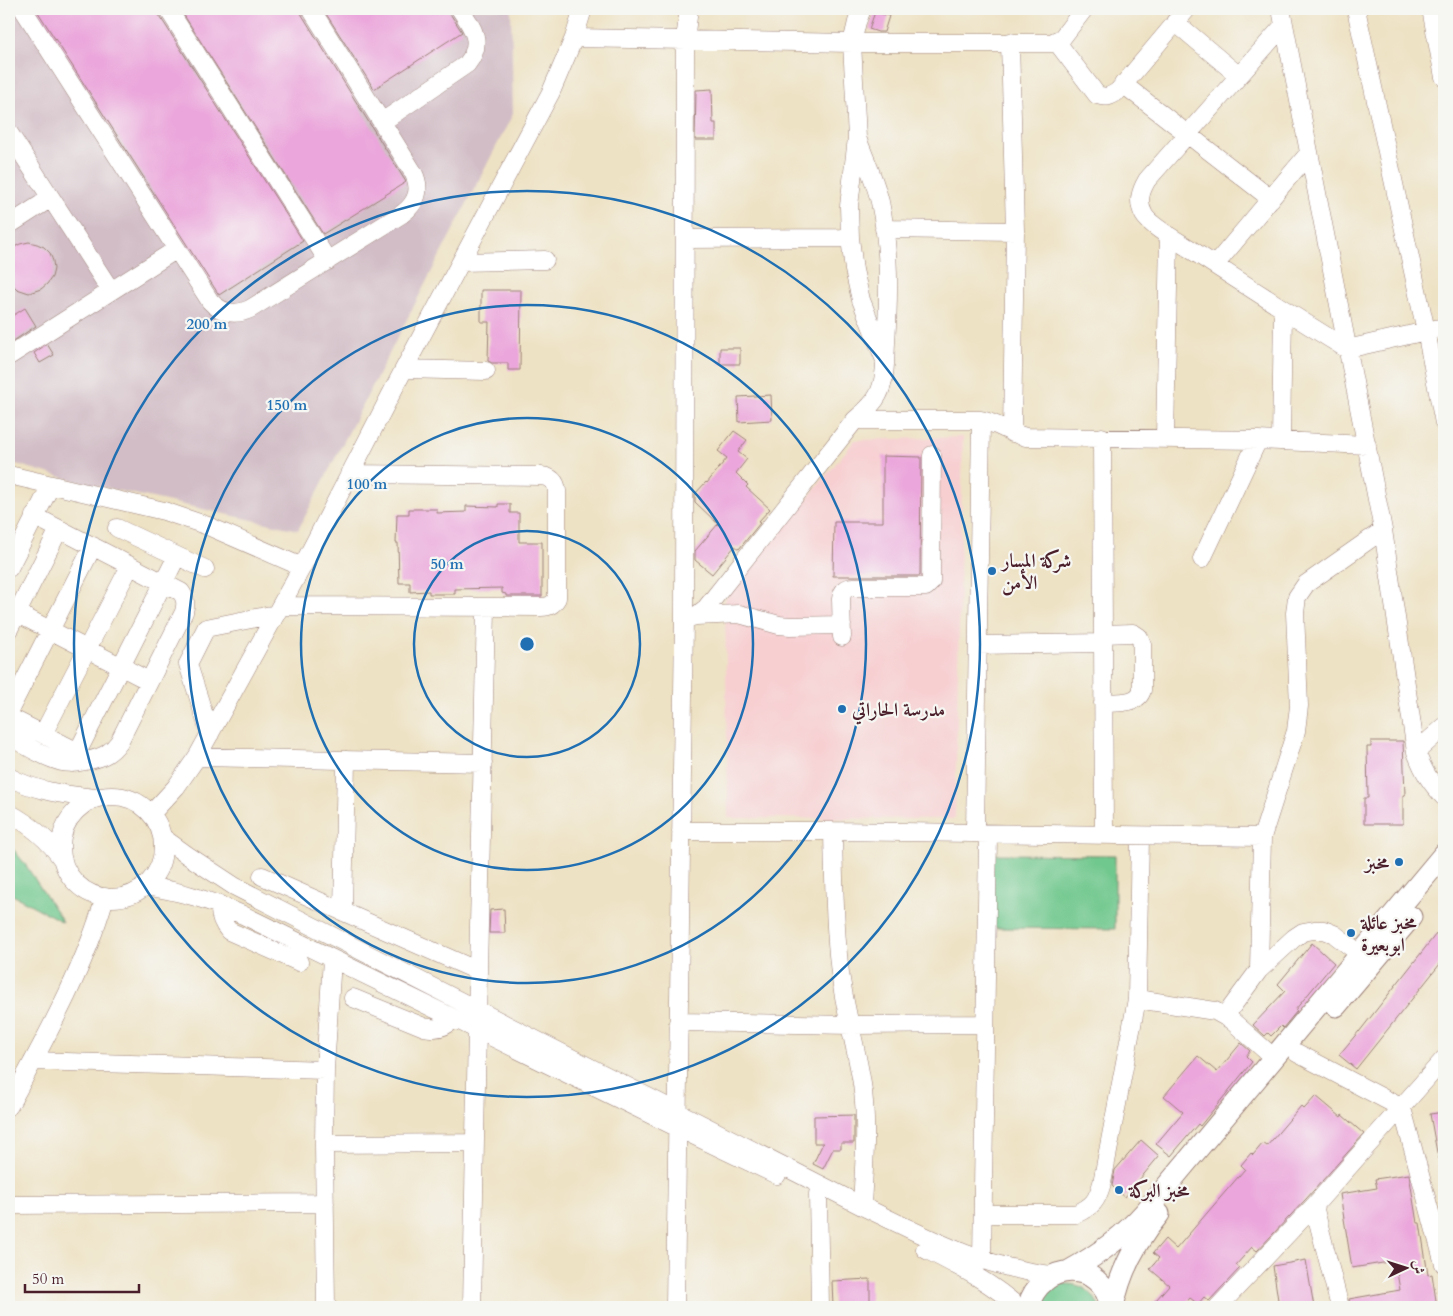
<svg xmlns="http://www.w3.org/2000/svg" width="1453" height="1316" font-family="Cardo,Amiri,serif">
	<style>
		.built { fill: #f7cfd1 }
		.industrial { fill: #d2bdc6 }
		.green { fill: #71c88e; stroke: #5e745c }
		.building { fill: #eba6db }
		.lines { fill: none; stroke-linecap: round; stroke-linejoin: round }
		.minor-casing { stroke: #9c8078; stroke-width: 19 }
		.major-casing { stroke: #9c8078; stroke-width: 23 }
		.minor { stroke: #fff; stroke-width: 18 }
		.major { stroke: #fff; stroke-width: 21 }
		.ring { fill: none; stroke: #1f6fb2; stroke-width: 2.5 }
		.poi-dot { fill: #1f6fb2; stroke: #f6f6f2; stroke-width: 2 }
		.labels { text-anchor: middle; stroke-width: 4.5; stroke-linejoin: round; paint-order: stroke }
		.poi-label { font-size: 19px; font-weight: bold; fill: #4a1f2b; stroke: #f6f6f2; text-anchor: start }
		.centre { fill: #1f6fb2; stroke: #f6f6f2; stroke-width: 2.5 }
		.ring-label { font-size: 15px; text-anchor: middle; font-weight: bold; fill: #1f6fb2; stroke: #f6f6f2; stroke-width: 4.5; stroke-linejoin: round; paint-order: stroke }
	</style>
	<rect width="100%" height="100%" fill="#f6f6f2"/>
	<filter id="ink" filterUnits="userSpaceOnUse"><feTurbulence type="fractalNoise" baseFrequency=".02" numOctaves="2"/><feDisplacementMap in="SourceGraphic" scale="10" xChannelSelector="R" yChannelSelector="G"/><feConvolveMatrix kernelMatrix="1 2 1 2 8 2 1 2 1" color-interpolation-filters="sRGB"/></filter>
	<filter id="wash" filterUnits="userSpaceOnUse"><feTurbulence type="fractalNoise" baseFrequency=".0096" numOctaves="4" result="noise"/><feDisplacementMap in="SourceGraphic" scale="20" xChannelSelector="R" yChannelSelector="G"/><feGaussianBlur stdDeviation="1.12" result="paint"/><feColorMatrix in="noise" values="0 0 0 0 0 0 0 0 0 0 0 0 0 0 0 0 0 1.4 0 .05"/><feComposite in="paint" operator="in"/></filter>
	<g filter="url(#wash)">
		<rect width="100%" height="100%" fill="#eee2c4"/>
		<path class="built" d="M963,437L955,819L728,818L725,599L855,440Z"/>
		<path class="industrial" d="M9,9H511L513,114L298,530L79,482L9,462Z"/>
		<path class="green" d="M9,844L25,864L63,922L9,893Z
			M993,854L1115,855V929L992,928Z
			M1062,1284C1080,1283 1093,1290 1099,1307H1039C1043,1295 1051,1289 1062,1284Z"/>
		<g id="blocks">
			<path class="building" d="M36,9H157L159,15L303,241L219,295Z
				M180,9H300L302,15L406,182L323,234Z
				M323,9H447L462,32L374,89Z
				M875,12L889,16L884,32H878L869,29Z
				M712,89L713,123H716V140H695L696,90Z
				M29,242L37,244L44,247L50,253L53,261L54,269L52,277L47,284L41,289L29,293L17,289L9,281V250L20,244Z
				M481,290H521L520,370H508V363H492L488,361L489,322H481Z
				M25,308L36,326L9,344V318Z
				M47,344L54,355L40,363L34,353Z
				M720,348H740V364H720Z
				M771,395L772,420L739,422L738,397Z
				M734,431L747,440L738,452L747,459L736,473L748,485L746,487L770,509L758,522L760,523L739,549L735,546L712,574L695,560V551L718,524L695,502V494L706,482L707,483L727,458L718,451Z
				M883,456L921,457L920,576H833L834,522H883Z
				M498,504H510V513H519V542H542V596H506V594L502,593V588L455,589V594H429V591L410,592V583H399L398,543H396L397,514H409V509H437V513L466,512V506L498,507Z
				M1371,741H1403L1405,795H1403V824H1364V798H1368L1367,747H1371Z
				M504,909L505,933H489L490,910Z
				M1436,934L1444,941V959L1356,1069L1339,1055L1359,1031V1032Z
				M1312,943L1334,963L1295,1010L1297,1011L1283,1028L1281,1026L1271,1036L1268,1033L1265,1036L1253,1025L1285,991L1278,984Z
				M1241,1043L1250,1051L1246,1056L1252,1062L1200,1126L1198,1124L1171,1156L1156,1144L1183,1112L1164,1096L1198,1056L1217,1072Z
				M1316,1096L1341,1117L1342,1115L1364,1134L1306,1199L1257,1251L1252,1247L1236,1265L1240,1268L1209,1301L1204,1297L1198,1304L1190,1298L1182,1307H1150L1169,1285L1150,1269L1159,1258L1153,1253L1165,1239L1176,1249L1245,1169L1241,1165L1251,1153L1253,1155L1263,1143L1267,1146L1301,1106L1304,1109Z
				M1444,1112V1158H1438L1430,1114Z
				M854,1115V1143H841V1149H833L823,1169L813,1164L823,1143H814V1116Z
				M1141,1140L1159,1156L1125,1197L1112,1186L1115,1170Z
				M1409,1174L1417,1223H1420L1428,1275L1432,1274L1437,1307H1350L1349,1299L1400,1290L1395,1261L1352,1268L1340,1194L1377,1188L1375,1179Z
				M1306,1260L1314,1307H1279L1273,1266Z
				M870,1279V1307H833L832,1281Z"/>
		</g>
	</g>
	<g filter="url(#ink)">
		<use href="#blocks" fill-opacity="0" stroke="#9c8078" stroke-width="1"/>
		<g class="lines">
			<defs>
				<path id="minor" d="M23,9L210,301C221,313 235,316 250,309L402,214C417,203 422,189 413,172L311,9
					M168,9L328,261
					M862,9L857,22L852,43L857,138L849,206L850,238L854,270L861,300L884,358
					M1281,9L1383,530L1416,752C1424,772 1429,781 1444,797
					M1356,9L1426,331L1444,423
					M1431,9L1444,77
					M1175,22L1239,76
					M1284,25L1147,180C1140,192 1137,202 1144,215C1150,226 1181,243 1193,251C1244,284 1295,317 1347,349L1444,327
					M574,38L852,43H1051L1062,38L1084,9
					M1056,41L1097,95C1106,98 1110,97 1118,91L1187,9
					M1010,42L1015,231L1012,433
					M1123,84L1271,199
					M382,122L467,64C484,43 473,28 460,9
					M9,133L111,291
					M9,225L51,198
					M884,229L1015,231
					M685,239L850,238
					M461,262L545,260
					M1215,265L1309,153
					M9,356L177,249
					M404,369L486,371
					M855,420H981C997,423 1010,433 1026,437L1258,440L1367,445
					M1102,437L1104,835
					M1165,438L1169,236
					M1281,441L1283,310
					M9,475L164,511L208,526L302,567
					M117,528L205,569
					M1202,559L1258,440
					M9,568L51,485
					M281,606L541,607C549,607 553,605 557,598V491C556,481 551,477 541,476L349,474
					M9,609L149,681
					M696,616L739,614L779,625L790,626L842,625
					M684,619L696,616L706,608L855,420C863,413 873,405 878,395C886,380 885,359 886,343C889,296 890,248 880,202C875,180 865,159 857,138
					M9,629L59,529
					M1103,634L1133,633L1139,637L1142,644V690C1138,705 1116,702 1103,703
					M842,637L841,599C842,591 846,587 854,587H926L931,582L932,455
					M978,645L1103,643
					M9,711L93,546
					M9,717L78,752
					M43,734L130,566
					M210,734L188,664L206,628L276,614
					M9,736C25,745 45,758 62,762C72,764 81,762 90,760C103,757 111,753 119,742L184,612C186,604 186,599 181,592L34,516
					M1416,752L1444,727
					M197,757L483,763
					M72,763L177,556
					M9,777C35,791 65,795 95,798
					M61 847a51 51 0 1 1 102 0a51 51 0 1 1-102 0Z
					M9,813C31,825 48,839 62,859
					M151,814L176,787L197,757L302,567L404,369L551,92L574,38L583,9
					M681,831H833L1262,837
					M833,831C834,876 834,920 839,964C843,1005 856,1044 862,1084C868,1124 864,1165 862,1206
					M975,833L981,420
					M162,837L187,855L234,886L862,1206C924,1236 982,1268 1052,1275
					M262,876L478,971
					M144,886C181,891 209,900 243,915L678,1128L777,1175
					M220,905C219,916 222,923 229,931L299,962
					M343,912L346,760
					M1259,970L1262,837L1296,731L1299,706L1295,613L1297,597L1306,584L1383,530
					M353,998L424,1027C436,1030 445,1028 454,1019
					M1137,999L1215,1011L1231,1020L1274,1058
					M1225,1016L1259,970L1294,938L1303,932L1314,930H1324L1334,934L1360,954
					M678,1022L851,1025L985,1024
					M1297,1053L1402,1108L1444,1264
					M33,1061L325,1070
					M9,1106C45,1039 84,970 105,897
					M324,1144L475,1143
					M818,1194L820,1307
					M9,1205L325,1203
					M1314,1206L1340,1307
					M983,1214H1076C1093,1206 1097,1201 1102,1183L1137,999L1140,836
					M925,1249C958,1266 991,1282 1018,1307
					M982,1261L988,834
					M326,1307L324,1144L325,1070L332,959
					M472,1307L478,971L486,608
					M675,1307L684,619L685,40L689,9
					M1218,1307L1314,1206L1444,1059"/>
				<path id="major" d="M1336,1006L1411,917
					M1069,1271C1098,1255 1123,1237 1145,1212L1444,854
					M1028,1307C1041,1260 1102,1259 1111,1307
					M1113,1307C1120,1272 1136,1241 1159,1214"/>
			</defs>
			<use href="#minor" class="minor-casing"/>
			<use href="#major" class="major-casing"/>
			<use href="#minor" class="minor"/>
			<use href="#major" class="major"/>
		</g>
	</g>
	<g class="ring">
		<circle cx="527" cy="644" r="113"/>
		<circle cx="527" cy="644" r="226"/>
		<circle cx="527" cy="644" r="339"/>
		<circle cx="527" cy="644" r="453"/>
	</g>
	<g class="poi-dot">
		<circle cx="992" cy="571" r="5"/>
		<circle cx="842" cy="709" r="5"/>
		<circle cx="1399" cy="862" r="5"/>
		<circle cx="1351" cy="933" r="5"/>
		<circle cx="1119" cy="1190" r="5"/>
	</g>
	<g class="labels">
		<g class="poi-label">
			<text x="1002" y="567">شركة المسار<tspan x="1002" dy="22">الأمن</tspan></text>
			<text x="852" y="716">مدرسة الحاراتي</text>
			<text x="1389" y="869" text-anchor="end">مخبز</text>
			<text x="1361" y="929">مخبز عائلة<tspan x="1361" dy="22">ابوبعيرة</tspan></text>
			<text x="1129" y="1197">مخبز البركة</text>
		</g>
	</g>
	<circle cx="527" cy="644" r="8" class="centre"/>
	<g class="ring-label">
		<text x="207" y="329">200 m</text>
		<text x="287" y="410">150 m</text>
		<text x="367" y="489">100 m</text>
		<text x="447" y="569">50 m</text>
	</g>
	<rect width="1453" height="1316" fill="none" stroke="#f6f6f2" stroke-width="30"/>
	<g transform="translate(1406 1268) rotate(86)" stroke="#f6f6f2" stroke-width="4" paint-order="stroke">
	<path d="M0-4L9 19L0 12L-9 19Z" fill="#4a1f2b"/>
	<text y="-8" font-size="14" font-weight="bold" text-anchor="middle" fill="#4a1f2b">ش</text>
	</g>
	<path d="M25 1284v8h114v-8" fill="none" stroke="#4a1f2b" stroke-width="2.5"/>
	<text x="32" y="1284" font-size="15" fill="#4a1f2b" stroke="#f6f6f2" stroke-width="4" paint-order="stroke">50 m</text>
</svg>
